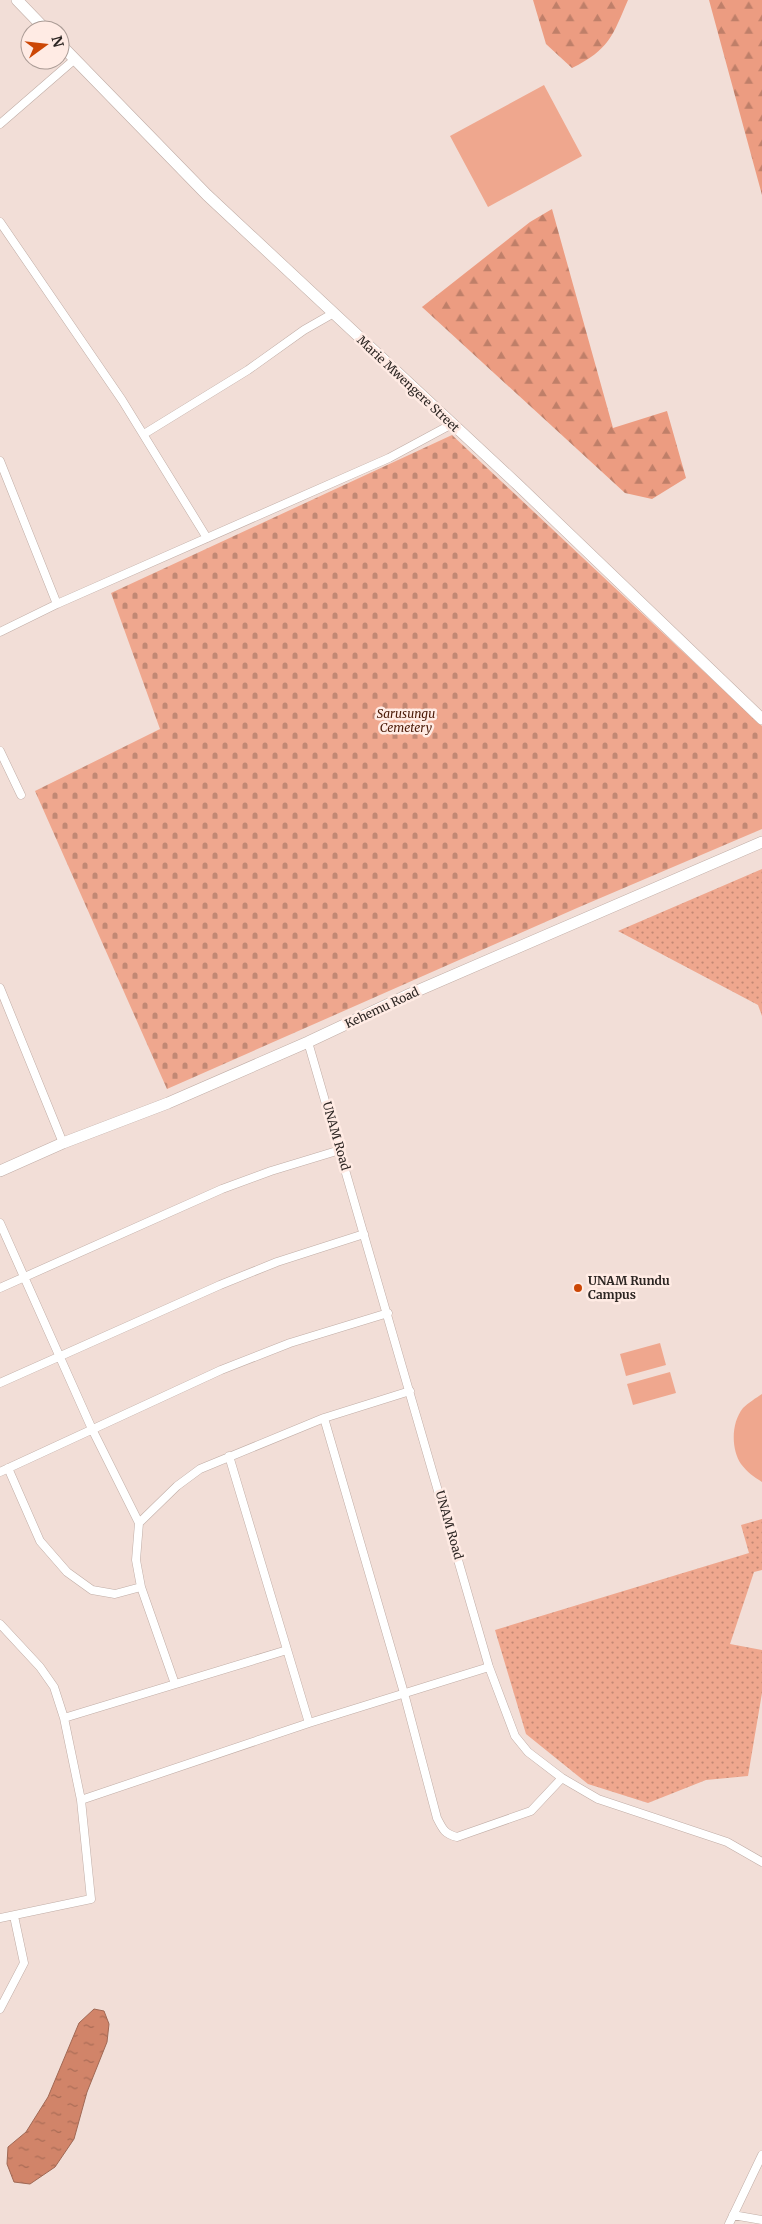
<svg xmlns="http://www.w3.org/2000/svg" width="762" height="2224" font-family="Merriweather,serif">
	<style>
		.grass { fill: url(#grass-dots) }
		.forest { fill: url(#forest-firs) }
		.cemetery { fill: url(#cemetery-stones) }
		.garden { fill: #efa78e }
		.water { fill: url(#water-ripples); stroke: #a06854 }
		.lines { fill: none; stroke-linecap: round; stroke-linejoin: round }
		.street-casing { stroke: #c0ada6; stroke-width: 9 }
		.secondary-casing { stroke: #c0ada6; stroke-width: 12 }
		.street { stroke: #fff; stroke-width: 8 }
		.secondary { stroke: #fff; stroke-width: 11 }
		.poi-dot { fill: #cc4706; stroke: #ffebe4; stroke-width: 2 }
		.labels { text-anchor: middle; stroke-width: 5; stroke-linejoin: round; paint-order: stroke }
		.street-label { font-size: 12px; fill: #2c2522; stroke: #ffebe4 }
		.park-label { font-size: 12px; font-style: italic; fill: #4b1a07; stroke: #ffebe4 }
		.poi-label { font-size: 12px; font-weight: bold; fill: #2c2522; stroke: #ffebe4; text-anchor: start }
	</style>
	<defs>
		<pattern id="grass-dots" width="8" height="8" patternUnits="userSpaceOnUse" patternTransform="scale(1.25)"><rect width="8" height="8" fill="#efa78e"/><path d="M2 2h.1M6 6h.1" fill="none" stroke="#c28874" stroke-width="1.8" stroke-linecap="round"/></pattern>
		<pattern id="forest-firs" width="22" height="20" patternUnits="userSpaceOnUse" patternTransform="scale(1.25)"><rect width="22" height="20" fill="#ec9c81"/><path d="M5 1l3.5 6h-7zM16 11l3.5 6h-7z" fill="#bf7f69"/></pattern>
		<pattern id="cemetery-stones" width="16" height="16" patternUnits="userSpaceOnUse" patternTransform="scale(1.25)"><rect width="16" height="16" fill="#efa78e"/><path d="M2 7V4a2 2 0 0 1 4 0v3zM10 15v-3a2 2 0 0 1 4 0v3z" fill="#c28874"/></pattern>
		<pattern id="water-ripples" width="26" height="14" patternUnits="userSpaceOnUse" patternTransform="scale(1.25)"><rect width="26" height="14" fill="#d18469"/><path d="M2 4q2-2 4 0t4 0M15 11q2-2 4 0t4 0" fill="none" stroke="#aa6c56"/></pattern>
	</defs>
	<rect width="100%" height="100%" fill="#f2ded7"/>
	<path class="grass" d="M762,869V1016L758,1005L618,931Z
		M762,1519V1570L754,1572L730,1644L762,1650V1693L748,1776L706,1780L648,1803L588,1784L526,1734L495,1630L749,1553L741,1525Z"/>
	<path class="forest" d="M533,0H628C613,35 609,50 572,68L546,44Z
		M709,0H762V195Z
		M552,209L613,428L667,411L686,478L652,499L625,493L422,307L530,222Z"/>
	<path class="cemetery" d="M452,435L762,726V829L577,908L167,1089L35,791L160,729L111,593Z"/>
	<path class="garden" d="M544,85L582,156L488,207L450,136Z
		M660,1343L666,1365L626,1376L620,1354Z
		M670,1372L676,1393L633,1405L627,1384Z
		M762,1394V1482C754,1477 747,1472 741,1464C731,1449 731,1423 743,1408C748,1403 756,1398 762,1394Z"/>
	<path class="water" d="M94,2009L104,2011L109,2024L107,2042L87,2092L74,2139L55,2167L30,2184L14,2182L7,2164L8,2147L26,2132L48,2097L79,2023Z"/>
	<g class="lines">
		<defs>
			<path id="street" d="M0,124L75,59
				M0,222L122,400L207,538
				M144,434L248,370L304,330L332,314
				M0,461L57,604
				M0,632L57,604L389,458L452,424
				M0,751L21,795
				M0,988L63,1143
				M308,1042L489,1667L515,1736L528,1752L562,1778L598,1799L727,1842L762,1862
				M0,1223L92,1429L139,1523L136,1560L141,1587L175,1684
				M0,1288L222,1189L271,1171L340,1150
				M0,1383L220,1285L277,1262L364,1234
				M324,1418L404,1693L437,1818C443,1830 445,1834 457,1837L531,1811L562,1778
				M229,1456L309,1723
				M8,1468L40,1541L67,1572L92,1590L115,1594L141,1587
				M0,1472L221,1370L290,1343L388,1313
				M139,1523L177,1486L200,1469L324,1418L410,1391
				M0,1624L40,1667L54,1687L64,1718L81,1800L91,1899L0,1918
				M64,1718L287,1650
				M81,1800L309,1723L489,1667
				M0,2009L24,1963L14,1916
				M733,2215L762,2220
				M729,2224L762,2155"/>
			<path id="secondary" d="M17,0L46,30
				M60,44L207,195L517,484L762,719
				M0,1171L63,1143L168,1103L308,1042L410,994L762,842"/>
		</defs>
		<use href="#street" class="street-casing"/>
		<use href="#secondary" class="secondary-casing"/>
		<use href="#street" class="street"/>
		<use href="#secondary" class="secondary"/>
	</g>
	<circle class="poi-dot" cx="578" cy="1288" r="5"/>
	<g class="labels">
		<g class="street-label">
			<text transform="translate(408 384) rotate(43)" y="4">Marie Mwengere Street</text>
			<text transform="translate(382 1008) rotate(-25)" y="4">Kehemu Road</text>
			<text transform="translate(336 1136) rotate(74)" y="4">UNAM Road</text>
			<text transform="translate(449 1525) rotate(74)" y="4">UNAM Road</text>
		</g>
		<g class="park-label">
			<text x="406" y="718">Sarusungu<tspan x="406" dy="14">Cemetery</tspan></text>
		</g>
		<g class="poi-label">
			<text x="588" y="1285">UNAM Rundu<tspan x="588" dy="14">Campus</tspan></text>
		</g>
	</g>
	<g transform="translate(45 45) rotate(75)"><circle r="24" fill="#ffebe4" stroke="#ab9c96"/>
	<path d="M0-4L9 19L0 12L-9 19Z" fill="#cc4706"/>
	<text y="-8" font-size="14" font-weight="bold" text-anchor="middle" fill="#2c2522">N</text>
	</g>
</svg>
